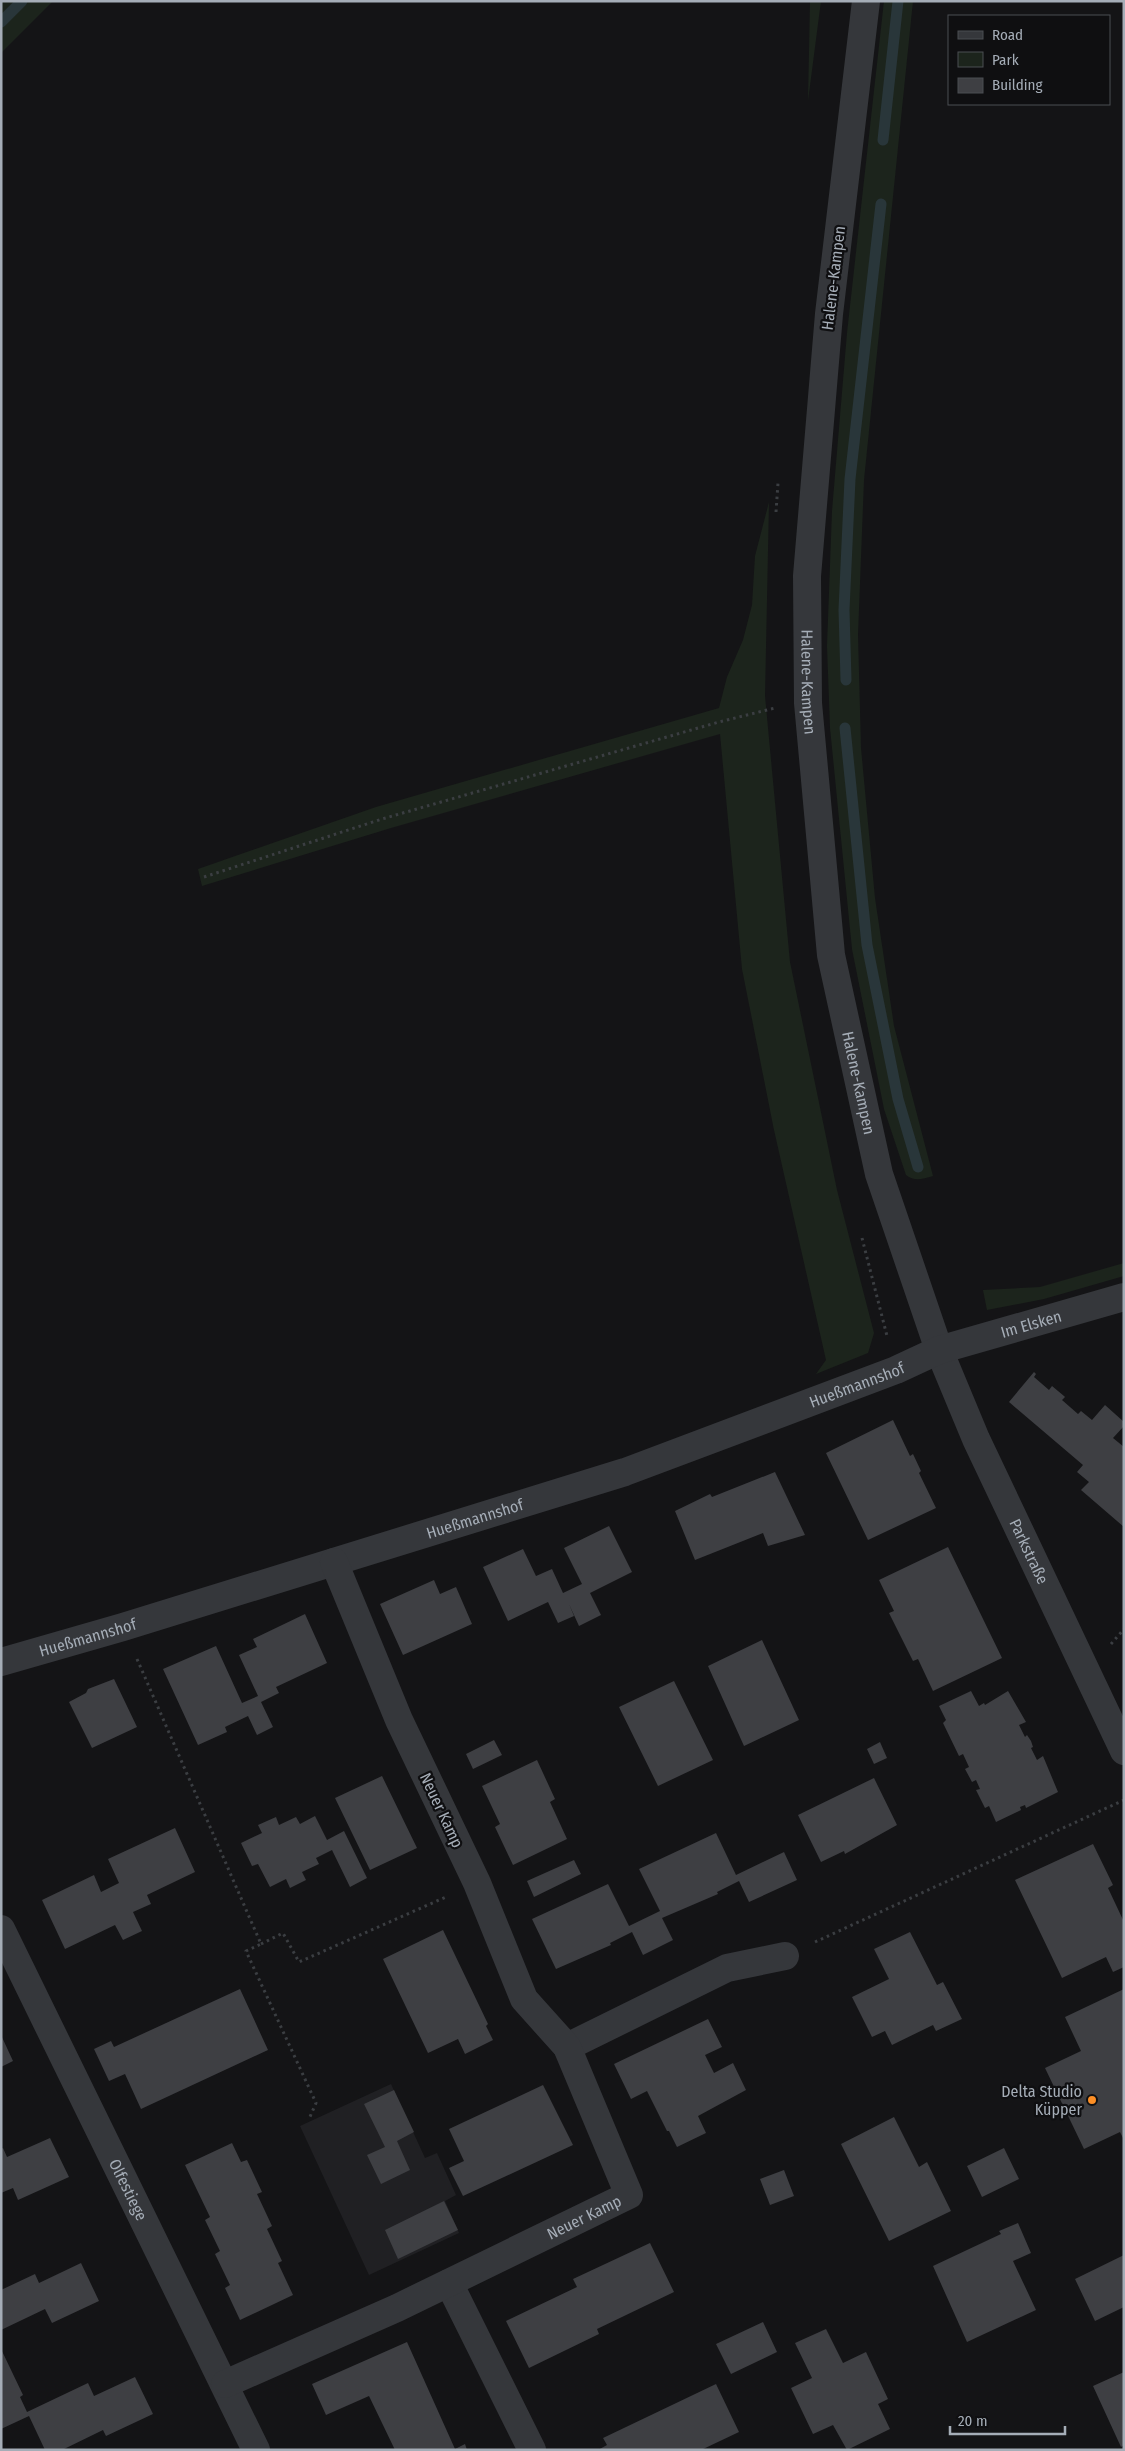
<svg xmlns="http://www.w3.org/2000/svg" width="1125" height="2451" font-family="'Fira Sans Condensed',sans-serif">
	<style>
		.built { fill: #202023 }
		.green { fill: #1c241c }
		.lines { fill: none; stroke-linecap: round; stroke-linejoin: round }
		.stream { stroke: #29363a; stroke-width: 11 }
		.building { fill: #3e3f43 }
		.path { stroke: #3b3e42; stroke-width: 3; stroke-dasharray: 2.5 4; stroke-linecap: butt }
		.minor { stroke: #35373b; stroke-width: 28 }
		.poi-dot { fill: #fc8f26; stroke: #0f0f11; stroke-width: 2 }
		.labels { text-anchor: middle; stroke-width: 4.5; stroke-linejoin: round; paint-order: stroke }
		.street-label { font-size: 16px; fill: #a5adb7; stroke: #0f0f11 }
		.poi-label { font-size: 16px; fill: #a5adb7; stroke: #0f0f11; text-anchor: end }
	</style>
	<rect width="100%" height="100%" fill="#141416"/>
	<path class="built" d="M391,2084L425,2158L437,2153L456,2195L445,2201L459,2233L369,2275L300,2126Z"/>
	<path class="green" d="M1,1H53L1,53Z
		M810,1H821L808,101Z
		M884,1H913L864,480L858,635L861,748L875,898L894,1026L933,1176C922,1179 915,1182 906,1175L884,1109L852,949L830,728L827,646L832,511L847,333Z
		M769,502L765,696L790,962L837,1190L874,1333L868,1353L816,1374L826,1360L774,1130L742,969L720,734L391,828L202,886L198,869L376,807L719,708L727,677L743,640L752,605L755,556Z
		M1124,1263V1276L1044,1299L987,1310L983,1290L1040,1287Z"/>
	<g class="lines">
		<path class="stream" d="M1,22L22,1
			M883,140L898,1
			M846,680L844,610L850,479L881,204
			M845,728L867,945L898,1099L918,1167"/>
	</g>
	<path class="building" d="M1034,1372L1036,1374L1034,1377L1049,1390L1052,1386L1064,1396L1065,1397L1062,1400L1078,1414L1081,1411L1092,1420L1105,1405L1124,1422V1426L1113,1438L1124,1447V1527L1081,1490L1089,1482L1077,1472L1083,1465L1009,1402Z
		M893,1420L910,1456L913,1454L921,1471L919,1473L936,1508L868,1540L826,1453Z
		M775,1472L805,1535L768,1546L763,1533L695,1560L675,1511L710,1494L712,1497Z
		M609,1526L632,1572L590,1593L601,1615L579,1626L569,1604L574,1616L558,1623L548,1602L508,1621L483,1567L523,1549L536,1576L552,1569L563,1593L582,1584L564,1548Z
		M948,1547L1002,1658L933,1691L918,1659L913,1661L889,1613L894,1611L879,1580Z
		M434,1580L440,1594L456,1587L472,1624L403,1655L380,1604Z
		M305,1614L327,1663L276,1687L279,1693L261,1702L273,1727L257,1735L248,1716L225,1727L227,1732L198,1745L163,1669L216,1646L242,1703L258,1696L239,1655L257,1647L253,1639Z
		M762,1640L799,1720L744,1746L708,1666Z
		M114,1679L137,1727L92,1748L69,1702L86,1693L88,1689Z
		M674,1681L713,1760L658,1786L619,1707Z
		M971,1691L979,1706L984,1703L985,1705L1008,1691L1026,1722L1019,1725L1025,1737L1027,1735L1031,1741L1033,1747L1031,1748L1037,1760L1043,1756L1058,1792L1026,1808L1025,1805L1020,1807L1021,1810L996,1822L989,1806L985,1808L976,1790L980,1789L976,1780L972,1782L965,1769L969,1767L963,1754L959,1756L943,1723L946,1720L939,1706Z
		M494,1740L502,1755L473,1769L466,1754Z
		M880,1742L887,1758L874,1764L867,1749Z
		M537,1760L555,1799L550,1802L567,1839L513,1865L495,1827L500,1824L482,1786Z
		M382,1776L417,1848L370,1870L335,1798Z
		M874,1778L897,1825L845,1854L844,1851L821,1862L798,1815Z
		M315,1816L327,1840L344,1831L367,1878L350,1887L332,1850L316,1858L319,1864L302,1872L306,1880L290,1888L286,1879L270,1887L258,1864L252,1866L241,1843L262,1833L258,1825L276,1817L279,1825L296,1817L300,1824Z
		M175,1828L195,1872L147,1895L151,1904L133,1912L142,1931L123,1940L115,1925L65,1949L42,1900L94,1875L101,1892L119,1883L108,1859Z
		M716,1833L736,1875L784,1852L797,1880L749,1902L739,1881L717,1892L718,1894L662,1918L673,1940L643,1955L632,1932L610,1943L611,1945L556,1969L532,1919L608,1884L629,1926L660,1911L639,1869Z
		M1093,1844L1113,1885L1108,1888L1124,1922V1967L1113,1972L1106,1957L1062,1978L1015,1880Z
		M574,1860L581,1874L534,1897L527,1881Z
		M443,1930L488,2024L486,2026L493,2040L465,2054L458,2039L428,2053L383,1959Z
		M910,1932L937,1985L943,1982L962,2019L936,2031L933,2025L892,2045L885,2031L872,2037L852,1997L889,1979L874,1949Z
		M240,1989L268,2050L141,2109L125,2074L109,2081L94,2049L111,2041L114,2047Z
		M1124,1989V2140L1120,2132L1084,2149L1045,2068L1081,2051L1065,2017Z
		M708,2019L722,2047L705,2055L714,2073L733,2063L746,2090L698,2116L706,2133L677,2147L669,2131H667L647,2091L631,2099L614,2064Z
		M1,2035L13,2061L1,2067Z
		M543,2085L573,2145L463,2196L449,2168L464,2161L449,2129Z
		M394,2090L414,2132L397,2141L410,2170L381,2184L367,2155L385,2147L364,2104Z
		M894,2117L919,2167L927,2162L951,2211L889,2241L841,2144Z
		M50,2138L69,2177L18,2200L13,2188L1,2193V2149L3,2148L7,2157Z
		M232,2143L241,2162L247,2160L262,2192L257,2194L272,2226L267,2229L282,2261L278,2263L293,2295L240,2320L225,2288L230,2285L215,2254L220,2251L205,2220L210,2217L185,2165Z
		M1004,2148L1019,2179L982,2197L967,2166Z
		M784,2170L794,2196L770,2205L760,2179Z
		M444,2201L458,2230L398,2259L385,2230Z
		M1018,2223L1031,2253L1013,2261L1036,2310L967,2342L933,2266L1001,2234L999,2231Z
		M650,2243L674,2292L597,2329L599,2334L529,2368L506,2321L577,2287L573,2279Z
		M1124,2255V2307L1095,2321L1075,2279Z
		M81,2263L99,2301L52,2323L45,2309L1,2330V2290L35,2274L39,2283Z
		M763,2322L777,2352L731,2374L716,2344Z
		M826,2329L843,2363L866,2352L888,2399L878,2404L890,2429L847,2450L833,2425L813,2434L791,2388L812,2378L795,2343Z
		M407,2342L455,2449L465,2444L467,2450H395L369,2396L326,2415L312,2384Z
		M1,2349L23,2395L20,2397L27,2412L88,2383L94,2396L135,2377L153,2414L106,2436L103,2430L62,2450H45L29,2416L1,2429Z
		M1124,2372V2445L1121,2447L1093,2386Z
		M716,2384L739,2432L701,2450H598L607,2445L603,2438Z"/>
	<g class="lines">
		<path class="path" d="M776,512L778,483
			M204,877L382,819L719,722L775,708
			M862,1238L887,1336
			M1111,1644L1124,1629
			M137,1659L261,1944L246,1951L316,2103L309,2119
			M815,1942L1124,1800
			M261,1944L283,1933L299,1962L446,1897"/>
		<g class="minor">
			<path id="s1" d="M866,1L829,314L807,576L808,703L831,955L879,1174L939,1350L976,1439L1124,1751"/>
			<path id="s2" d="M1,1662L123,1627L625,1472L896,1370L939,1350L1124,1297"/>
			<path id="s3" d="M1,1929L256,2450"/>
			<path d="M567,2047L727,1968L785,1956"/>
			<path d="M449,2283L532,2450"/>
			<path id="s4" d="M225,2384L397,2308L629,2195L567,2047L524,1999L477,1883L399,1720L334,1562"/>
		</g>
	</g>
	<circle class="poi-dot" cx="1092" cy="2100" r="5"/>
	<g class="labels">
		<g class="street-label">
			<text transform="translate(833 278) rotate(-83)" y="6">Halene-Kampen</text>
			<text dy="6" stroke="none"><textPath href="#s1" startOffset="684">Halene-Kampen</textPath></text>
			<text dy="6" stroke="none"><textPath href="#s1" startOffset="1089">Halene-Kampen</textPath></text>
			<text dy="6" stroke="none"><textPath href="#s2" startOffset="1085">Im Elsken</textPath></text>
			<text dy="6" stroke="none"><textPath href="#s2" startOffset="900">Hueßmannshof</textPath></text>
			<text dy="6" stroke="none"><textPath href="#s2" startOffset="495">Hueßmannshof</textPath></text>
			<text dy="6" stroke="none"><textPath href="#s1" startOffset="1589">Parkstraße</textPath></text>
			<text dy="6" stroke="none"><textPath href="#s2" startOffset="90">Hueßmannshof</textPath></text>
			<text transform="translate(442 1810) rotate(65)" y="6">Neuer Kamp</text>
			<text dy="6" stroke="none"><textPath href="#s3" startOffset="290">Olfestiege</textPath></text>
			<text dy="6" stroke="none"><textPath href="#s4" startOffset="396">Neuer Kamp</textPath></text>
		</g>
		<g class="poi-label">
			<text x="1082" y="2097">Delta Studio<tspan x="1082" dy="18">Küpper</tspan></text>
		</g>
	</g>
	<rect width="1125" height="2451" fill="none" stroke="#a5adb7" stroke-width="5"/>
	<rect x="948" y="15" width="162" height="90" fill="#0f0f11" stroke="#4b4e53"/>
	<rect x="958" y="31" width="25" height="8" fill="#35373b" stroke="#4b4e53"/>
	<text x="992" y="40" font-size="15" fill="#a5adb7">Road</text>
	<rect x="958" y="52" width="25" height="15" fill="#1c241c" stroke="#4b4e53"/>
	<text x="992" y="65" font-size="15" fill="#a5adb7">Park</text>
	<rect x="958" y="78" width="25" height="15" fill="#3e3f43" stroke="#4b4e53"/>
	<text x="992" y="90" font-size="15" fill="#a5adb7">Building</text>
	<path d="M950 2426v8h115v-8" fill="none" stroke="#a5adb7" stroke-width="2.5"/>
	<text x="958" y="2426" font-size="15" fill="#a5adb7" stroke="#0f0f11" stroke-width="4" paint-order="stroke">20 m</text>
</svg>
